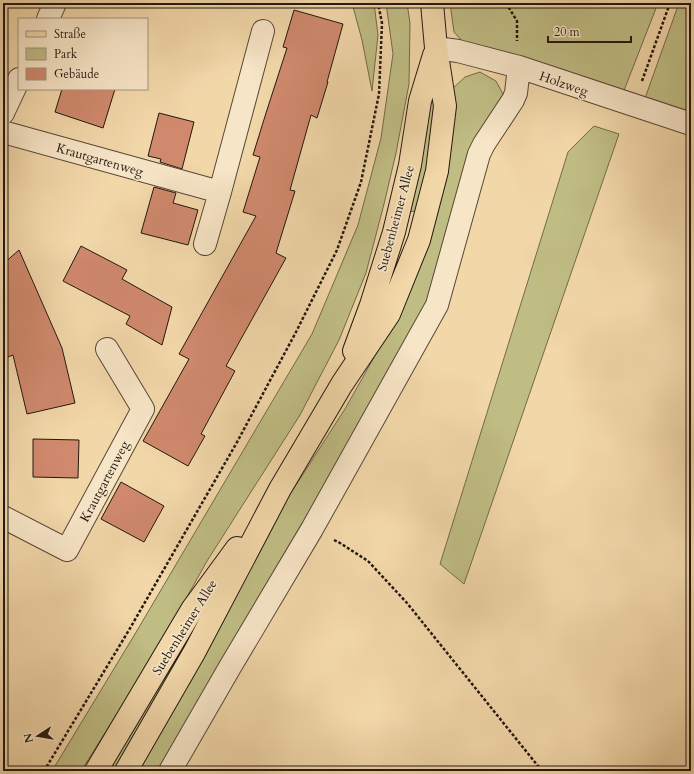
<svg xmlns="http://www.w3.org/2000/svg" width="694" height="774" font-family="Cardo,serif">
	<style>
		.green { fill: #c0bd84; stroke: #716a4a }
		.building { fill: #d0896d; stroke: #221811 }
		.lines { fill: none; stroke-linecap: round; stroke-linejoin: round }
		.minor-casing { stroke: #564837; stroke-width: 24 }
		.major-casing { stroke: #221811; stroke-width: 24 }
		.path { stroke: #221811; stroke-width: 2.5; stroke-dasharray: 3 2; stroke-linecap: butt }
		.minor { stroke: #f7e5c7; stroke-width: 22 }
		.major { stroke: #f2d7a9; stroke-width: 22 }
		.labels { text-anchor: middle; stroke-width: 3.5; stroke-linejoin: round; paint-order: stroke }
		.street-label { font-size: 13px; fill: #221811; stroke: #f7e5c7 }
	</style>
	<rect width="100%" height="100%" fill="#f2d7a9"/>
	<filter id="stains"><feTurbulence type="fractalNoise" baseFrequency=".005" numOctaves="4"/><feColorMatrix values="0 0 0 0 .2 0 0 0 0 .09 0 0 0 0 .02 0 0 0 .5 -.17"/></filter>
	<radialGradient id="worn" r=".72"><stop offset=".6" stop-color="#630" stop-opacity="0"/><stop offset="1" stop-color="#630" stop-opacity=".3"/></radialGradient>
	<path class="green" d="M352,3H374L378,35L372,91L362,40Z
		M386,3H407L410,23L409,84L396,153L384,204L366,273L339,340L300,415L207,561L159,647L81,771H52L135,634L312,334L358,225L381,138L393,54Z
		M450,3H658L623,93L462,41L454,32Z
		M679,3H691V116L644,101Z
		M480,72L496,81L503,94L472,143L428,303L308,517L160,771H133L285,502L345,409L381,345L450,91L465,77Z
		M427,95L437,96L431,150L417,211L407,212Z
		M594,126L619,134L464,584L440,564L568,152Z
		M222,581L118,771H105Z"/>
	<path class="building" d="M294,10L343,24L327,82H328L317,118L311,115L290,190L295,191L276,253L286,258L226,366L235,371L201,434L205,436L188,466L143,441L189,359L179,354L256,216L243,212L260,157L253,155L266,113L287,48L283,47Z
		M62,89H115L103,128L55,112Z
		M159,113L194,122L182,169L160,162L161,159L148,156Z
		M154,187L176,193L173,203L198,210L188,245L141,233Z
		M81,246L127,270L122,279L172,307L162,345L126,324L130,316L63,281Z
		M19,250L62,348L75,403L27,414L13,355L3,359V264Z
		M33,439L79,440L78,478L33,477Z
		M121,482L164,506L144,542L101,519Z"/>
	<g class="lines">
		<defs>
			<path id="minor" d="M48,19L55,3
				M436,48L458,51L519,67L691,124
				M3,113L19,79
				M3,132L220,192L205,244
				M220,192L263,31
				M3,517L67,550L143,409L107,349
				M170,771L230,667L312,529L437,305L479,154L484,144L513,100L516,93L519,67"/>
			<path id="major" d="M354,351L371,305L394,232L410,165L420,101L434,55
				M96,771L193,608L237,548
				M126,771L195,651L280,489L342,384L389,314L419,240L437,171L445,106L436,48L432,3"/>
		</defs>
		<use href="#minor" class="minor-casing"/>
		<use href="#major" class="major-casing"/>
		<path class="path" d="M506,3L517,21V41
			M642,81L670,3
			M334,540L340,543L368,561L407,603L542,771
			M44,771L129,630L236,444L296,332L337,250L361,182L379,94L382,23L378,3"/>
		<use href="#minor" class="minor"/>
		<use href="#major" class="major"/>
	</g>
	<g class="labels">
		<g class="street-label">
			<text transform="translate(564 83) rotate(19)" y="5">Holzweg</text>
			<text transform="translate(100 159) rotate(16)" y="5">Krautgartenweg</text>
			<text transform="translate(395 218) rotate(-75)" y="5">Suebenheimer Allee</text>
			<text transform="translate(104 481) rotate(-62)" y="5">Krautgartenweg</text>
			<text transform="translate(184 627) rotate(-58)" y="5">Suebenheimer Allee</text>
		</g>
	</g>
	<rect width="694" height="774" fill="none" stroke="#f2d7a9" stroke-width="16"/>
	<rect x="4" y="4" width="686" height="766" fill="none" stroke="#221811" stroke-width="2"/>
	<rect x="8" y="8" width="678" height="758" fill="none" stroke="#221811"/>
	<rect x="18" y="18" width="130" height="72" fill="#f7e5c7" stroke="#a2937e"/>
	<rect x="26" y="31" width="20" height="6" fill="#f2d7a9" stroke="#a2937e"/>
	<text x="54" y="38" font-size="12" fill="#221811">Straße</text>
	<rect x="26" y="48" width="20" height="12" fill="#c0bd84" stroke="#a2937e"/>
	<text x="54" y="58" font-size="12" fill="#221811">Park</text>
	<rect x="26" y="68" width="20" height="12" fill="#d0896d" stroke="#a2937e"/>
	<text x="54" y="78" font-size="12" fill="#221811">Gebäude</text>
	<g transform="translate(38 736) rotate(258)" stroke="#f7e5c7" stroke-width="3" paint-order="stroke">
	<path d="M0-3L7 15L0 10L-7 15Z" fill="#221811"/>
	<text y="-6" font-size="11" font-weight="bold" text-anchor="middle" fill="#221811">N</text>
	</g>
	<path d="M548 36v6h83v-6" fill="none" stroke="#221811" stroke-width="2"/>
	<text x="554" y="36" font-size="12" fill="#221811" stroke="#f7e5c7" stroke-width="3" paint-order="stroke">20 m</text>
	<rect width="100%" height="100%" filter="url(#stains)"/>
	<rect width="100%" height="100%" fill="url(#worn)"/>
</svg>
